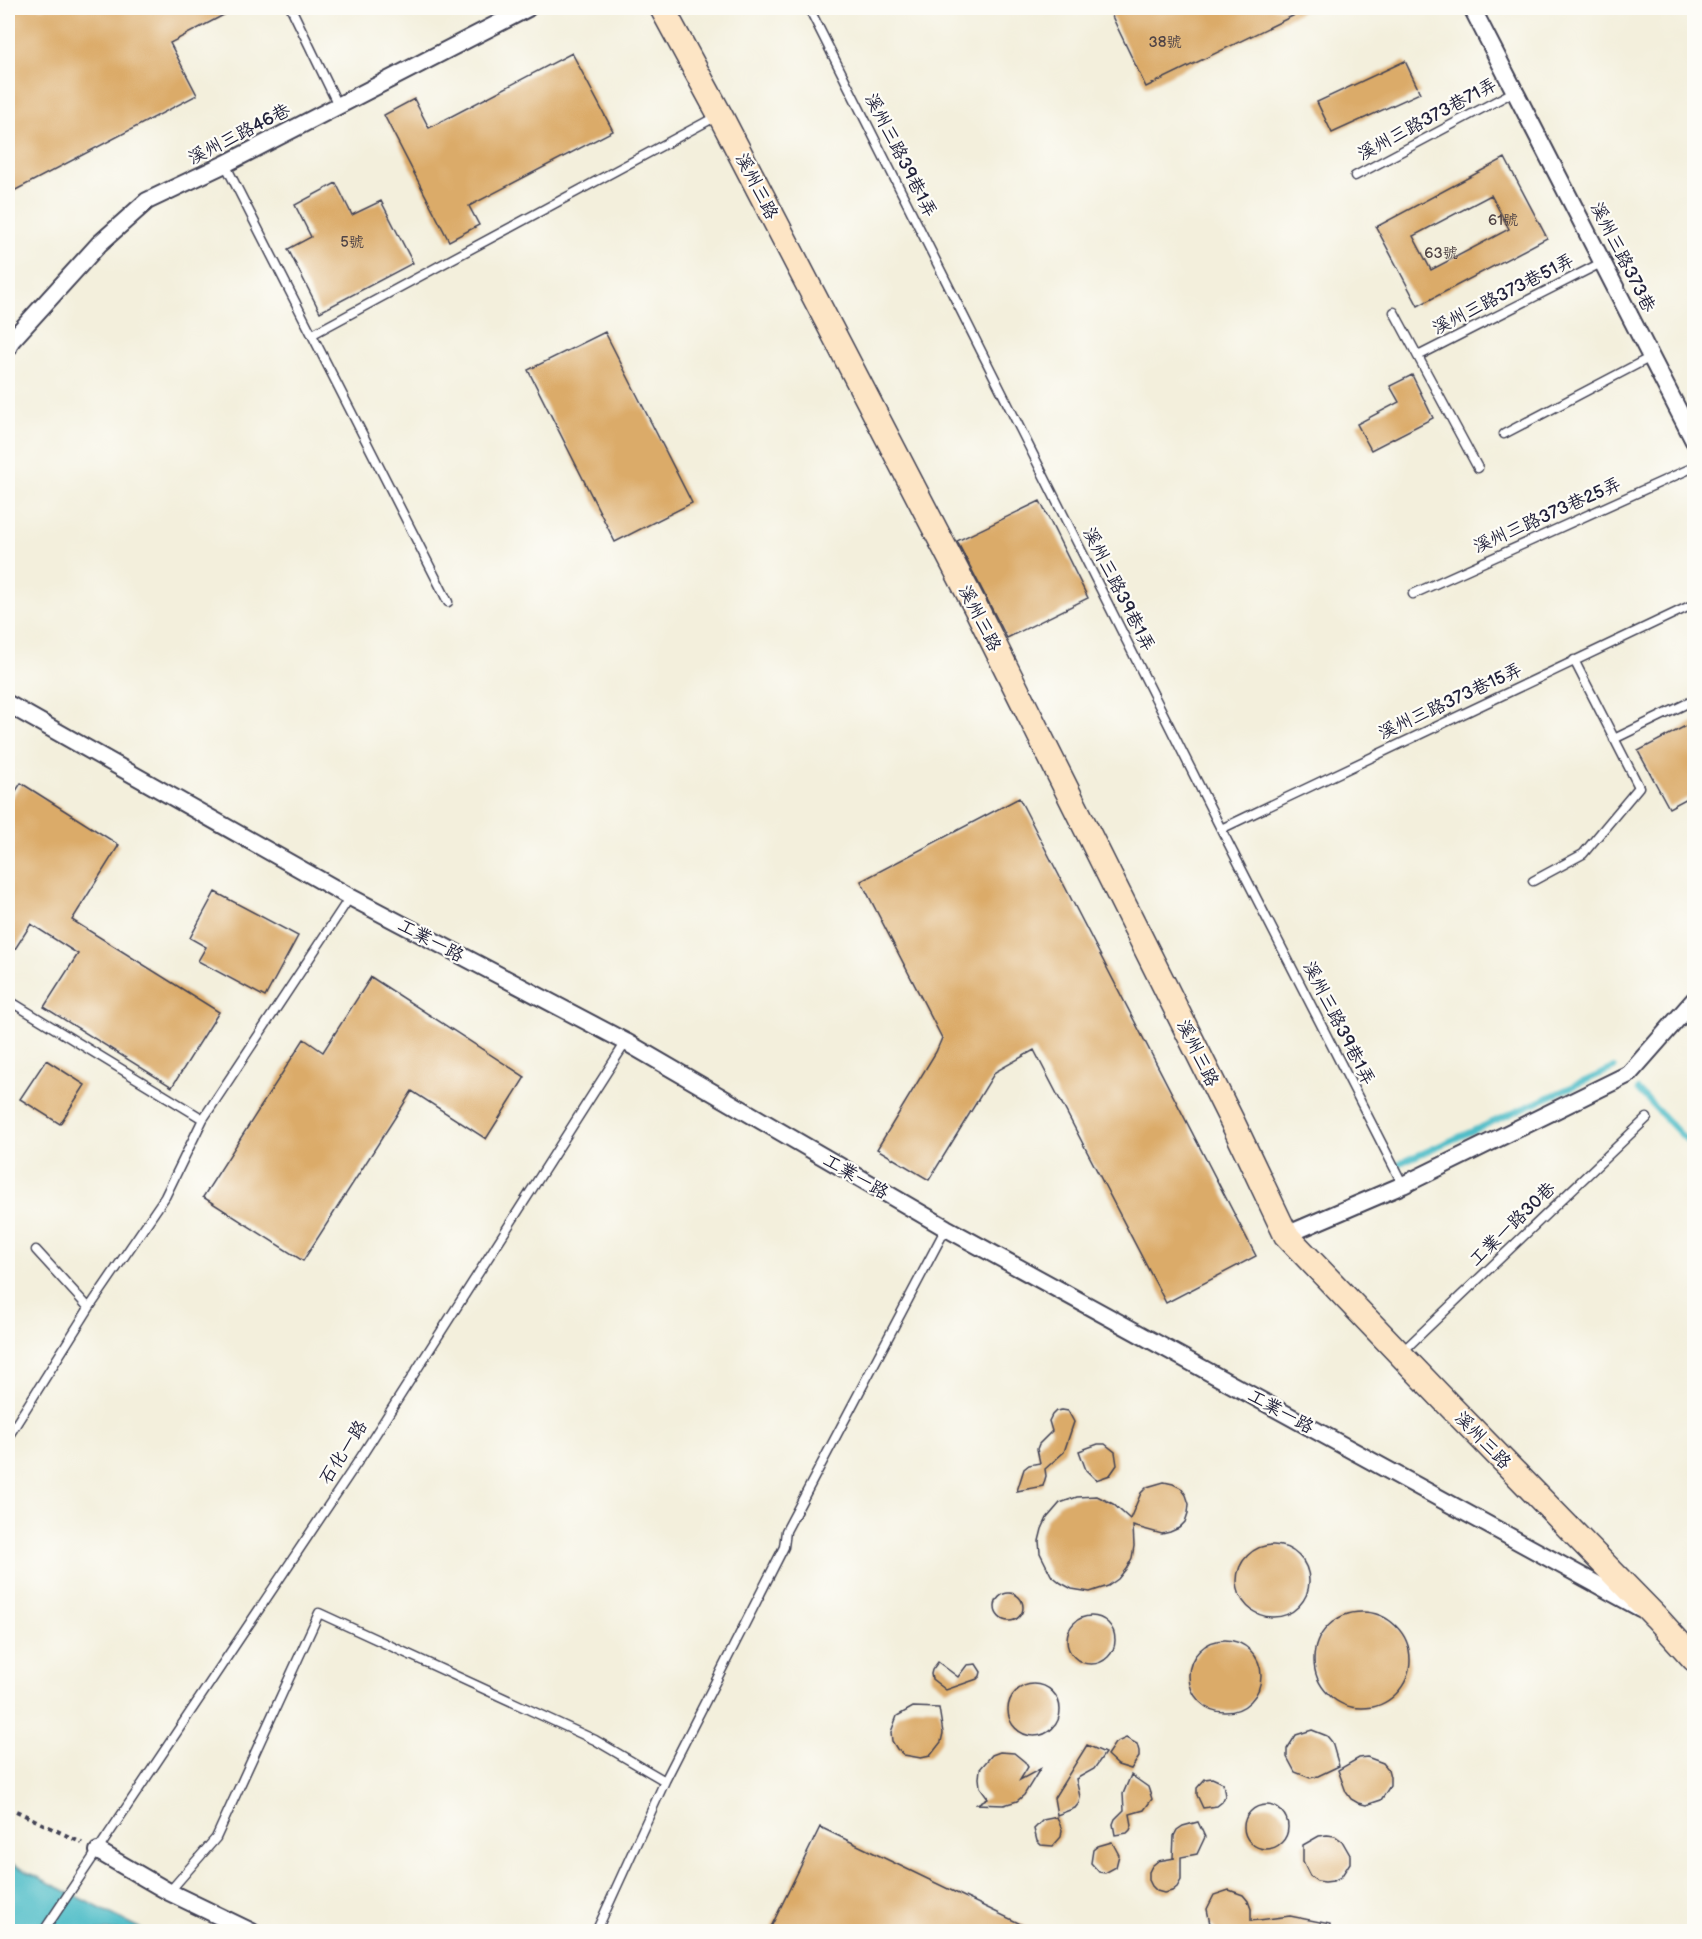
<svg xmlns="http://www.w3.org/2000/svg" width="1702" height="1939" font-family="'Balsamiq Sans','LXGW WenKai TC',sans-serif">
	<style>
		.water { fill: #50bdc8; stroke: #397082; stroke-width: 1.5 }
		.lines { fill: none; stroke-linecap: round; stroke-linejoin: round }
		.stream { stroke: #50bdc8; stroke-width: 6 }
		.building { fill: #dbab69; fill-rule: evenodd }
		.lane-casing { stroke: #414153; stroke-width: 11 }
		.street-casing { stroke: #414153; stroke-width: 20 }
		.secondary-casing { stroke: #414153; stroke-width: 27 }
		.path { stroke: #414153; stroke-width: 4; stroke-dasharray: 4.5 4.5; stroke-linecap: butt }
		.lane { stroke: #fff; stroke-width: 8 }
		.street { stroke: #fff; stroke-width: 16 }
		.secondary { stroke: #fde5c5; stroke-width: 24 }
		.labels { text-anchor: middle; stroke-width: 4.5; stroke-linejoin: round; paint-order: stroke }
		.number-label { font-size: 15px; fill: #504446 }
		.street-label { font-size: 18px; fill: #22223b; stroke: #fdfcf7 }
	</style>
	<rect width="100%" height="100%" fill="#fdfcf7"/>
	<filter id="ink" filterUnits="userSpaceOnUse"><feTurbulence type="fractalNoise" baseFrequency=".0167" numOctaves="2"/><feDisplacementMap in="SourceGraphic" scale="12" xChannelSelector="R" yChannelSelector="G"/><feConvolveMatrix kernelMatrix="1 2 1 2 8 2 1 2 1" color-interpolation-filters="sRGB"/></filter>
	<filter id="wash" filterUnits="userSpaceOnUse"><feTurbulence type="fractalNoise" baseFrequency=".008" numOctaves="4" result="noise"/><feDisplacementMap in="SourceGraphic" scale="24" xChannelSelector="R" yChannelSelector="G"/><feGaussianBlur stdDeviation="1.35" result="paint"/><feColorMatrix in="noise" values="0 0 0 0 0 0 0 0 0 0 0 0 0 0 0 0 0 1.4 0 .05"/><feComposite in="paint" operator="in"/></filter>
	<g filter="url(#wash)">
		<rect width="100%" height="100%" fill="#f3efdc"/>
		<path class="water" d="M8,1862L145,1931H8Z"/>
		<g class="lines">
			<path class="stream" d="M1638,1090L1694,1148
				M1398,1164L1614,1068"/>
		</g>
		<g id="blocks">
			<path class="building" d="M8,8H237L170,43L197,95L8,194Z
				M1108,8H1309L1146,87Z
				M572,53L613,131L469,206L479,225L449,241L384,115L414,99L429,128Z
				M1405,61L1420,93L1332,133L1317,102Z
				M1505,158L1547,238L1418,306L1376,227ZM1491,195L1509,229L1431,270L1413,236Z
				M336,183L352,215L381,201L413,263L320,312L288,249L311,237L295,205Z
				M605,332L692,503L615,542L528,370Z
				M1412,375L1433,418L1371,450L1357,424L1399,402L1390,386Z
				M1040,501L1088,598L1007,638L957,541Z
				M1695,721V794L1669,808L1638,751Z
				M21,783L119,845L72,920L219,1012L172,1087L44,1007L78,954L31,924L8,960V803Z
				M1019,798L1256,1256L1166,1303L1034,1050L995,1072L929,1180L877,1149L936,1052L942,1038L861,881Z
				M215,892L298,936L265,997L198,961L206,947L190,938Z
				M371,977L525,1077L486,1139L412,1091L303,1261L203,1197L304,1039L323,1052Z
				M46,1060L85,1085L60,1124L20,1099Z
				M1062,1410L1068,1411L1074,1422L1064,1452L1045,1469L1046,1476L1043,1486L1017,1491L1024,1469L1029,1465L1040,1463L1037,1449L1039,1444L1052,1431L1049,1421L1052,1415L1056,1411Z
				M1098,1444H1105L1115,1452L1117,1465L1110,1475L1096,1480L1086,1470L1079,1451Z
				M1164,1482L1173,1484L1181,1488L1186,1495L1189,1504L1188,1513L1185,1522L1179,1528L1170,1532L1162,1534L1133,1526L1134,1546L1132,1558L1126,1569L1118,1579L1108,1586L1090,1592L1072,1589L1061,1583L1051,1575L1040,1553L1039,1541L1042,1529L1047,1518L1060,1503L1077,1497L1097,1496L1113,1504L1130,1519L1141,1493L1147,1487Z
				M1237 1581a36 36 0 1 1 72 0a36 36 0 1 1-72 0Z
				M995 1607a14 14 0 1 1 28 0a14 14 0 1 1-28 0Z
				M1314 1660a48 48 0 1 1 96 0a48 48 0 1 1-96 0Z
				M1067 1640a24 24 0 1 1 48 0a24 24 0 1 1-48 0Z
				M1189 1676a36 36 0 1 1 72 0a36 36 0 1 1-72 0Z
				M938,1662L958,1677L967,1665L976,1664L981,1672L980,1676L977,1679L946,1690L932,1679L931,1674L932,1670Z
				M1008 1710a26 26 0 1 1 52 0a26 26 0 1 1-52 0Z
				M913,1707L939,1708L943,1733L941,1742L930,1756L921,1758L904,1755L897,1749L892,1741L891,1732L897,1716Z
				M1312,1730L1327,1736L1332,1742L1339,1766L1318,1776L1310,1778L1295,1772L1287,1757V1749L1296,1735Z
				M1126,1738L1137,1744L1139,1751V1757L1131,1769L1118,1765L1107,1755L1115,1743Z
				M1087,1745L1105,1753L1094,1769L1076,1779L1080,1797L1079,1803L1075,1808L1057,1815L1054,1798Z
				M1000,1752L1014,1753L1025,1762L1028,1767L1020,1780L1040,1769L1024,1795L1017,1801L1004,1805L977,1804L988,1798L980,1787L979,1778L980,1769L992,1755Z
				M1367,1757L1383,1763L1388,1769L1390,1777V1786L1381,1800L1366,1805L1358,1803L1351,1799L1346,1792L1338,1770L1359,1758Z
				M1131,1775L1148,1787L1152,1799L1144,1810L1130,1814L1132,1825L1130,1830L1127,1833L1115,1835L1113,1824L1115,1819L1124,1810L1123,1794Z
				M1212,1778L1223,1783L1225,1796L1222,1802L1217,1806L1203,1808L1197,1795V1788L1205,1779Z
				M1244 1827a22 22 0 1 1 44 0a22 22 0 1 1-44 0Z
				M1057,1817L1062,1830L1061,1837L1053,1846L1041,1845L1037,1841L1034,1829L1043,1820Z
				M1198,1822L1205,1837L1197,1854L1181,1857V1880L1177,1887L1172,1891L1164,1893L1157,1891L1152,1886L1149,1880V1872L1152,1866L1158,1861L1175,1858H1173L1174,1836L1177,1830L1183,1826Z
				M820,1827L1037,1932H780L771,1927Z
				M1327,1835L1335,1836L1342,1841L1350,1855V1863L1341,1877L1333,1881L1325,1882L1317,1881L1310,1876L1303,1862V1845L1319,1836Z
				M1112,1842L1119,1855L1116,1867L1105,1873L1099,1872L1091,1863L1093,1850L1098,1846Z
				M1229,1890L1243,1895L1248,1901L1251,1909V1921L1290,1916L1330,1924L1329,1932H1218L1210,1924L1207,1909L1214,1895Z"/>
		</g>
	</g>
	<g filter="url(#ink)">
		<use href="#blocks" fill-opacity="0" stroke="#414153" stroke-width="1.5"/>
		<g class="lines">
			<defs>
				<path id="lane" d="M291,8L338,105
					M809,8L1221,829L1403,1185
					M225,164L448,602
					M1355,176L1515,91
					M1394,312L1478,468
					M313,334L717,116
					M1418,356L1603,262
					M1504,434L1651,357
					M1413,594L1694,467
					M1614,739L1694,700
					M1221,829L1694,604
					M1533,881L1583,854L1639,787L1574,660
					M8,1000L203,1119
					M36,1250L89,1308
					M1402,1352L1647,1118
					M8,1437L89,1308L165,1197L203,1119L350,897
					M169,1892L216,1838L319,1613L595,1740L665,1781
					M43,1932L361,1457L626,1042
					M596,1932L665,1781L784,1547L786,1531L946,1228"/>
				<path id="street" d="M1472,8L1694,441
					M8,348L11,341L99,244L147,201L225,164L528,8
					M8,704L350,897L626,1042L946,1228L1640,1608
					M1286,1235L1403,1185L1629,1074L1694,1000
					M98,1851L169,1892L252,1932"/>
				<path id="secondary" d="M662,8L720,115L977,610L1232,1121L1286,1235L1447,1403L1656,1617L1694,1659"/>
			</defs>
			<use href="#lane" class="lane-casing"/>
			<use href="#street" class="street-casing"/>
			<use href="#secondary" class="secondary-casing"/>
			<path class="path" d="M8,1807L82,1843"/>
			<use href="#lane" class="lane"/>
			<use href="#street" class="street"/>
			<use href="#secondary" class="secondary"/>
		</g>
	</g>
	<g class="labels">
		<g class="number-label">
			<text x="1165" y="47">38號</text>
			<text x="1503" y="225">61號</text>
			<text x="352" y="247">5號</text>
			<text x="1441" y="258">63號</text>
		</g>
		<g class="street-label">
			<text transform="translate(1427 119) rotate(-28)" y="6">溪州三路373巷71弄</text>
			<text transform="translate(239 134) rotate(-27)" y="6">溪州三路46巷</text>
			<text transform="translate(901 155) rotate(63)" y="6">溪州三路39巷1弄</text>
			<text transform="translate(757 186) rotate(63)" y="6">溪州三路</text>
			<text transform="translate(1623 257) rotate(63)" y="6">溪州三路373巷</text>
			<text transform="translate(1503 294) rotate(-27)" y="6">溪州三路373巷51弄</text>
			<text transform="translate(1547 515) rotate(-24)" y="6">溪州三路373巷25弄</text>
			<text transform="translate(1119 589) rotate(63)" y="6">溪州三路39巷1弄</text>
			<text transform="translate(980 618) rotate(63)" y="6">溪州三路</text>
			<text transform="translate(1450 701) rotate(-25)" y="6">溪州三路373巷15弄</text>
			<text transform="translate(431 940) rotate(28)" y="6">工業一路</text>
			<text transform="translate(1339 1023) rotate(63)" y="6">溪州三路39巷1弄</text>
			<text transform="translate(1198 1053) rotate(64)" y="6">溪州三路</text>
			<text transform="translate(856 1176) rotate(30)" y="6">工業一路</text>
			<text transform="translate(1512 1224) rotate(-44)" y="6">工業一路30巷</text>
			<text transform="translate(1281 1411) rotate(29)" y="6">工業一路</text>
			<text transform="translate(1483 1440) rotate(46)" y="6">溪州三路</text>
			<text transform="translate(343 1452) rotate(-57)" y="6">石化一路</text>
		</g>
	</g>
	<rect width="1702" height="1939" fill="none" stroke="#fdfcf7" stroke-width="30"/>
</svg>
